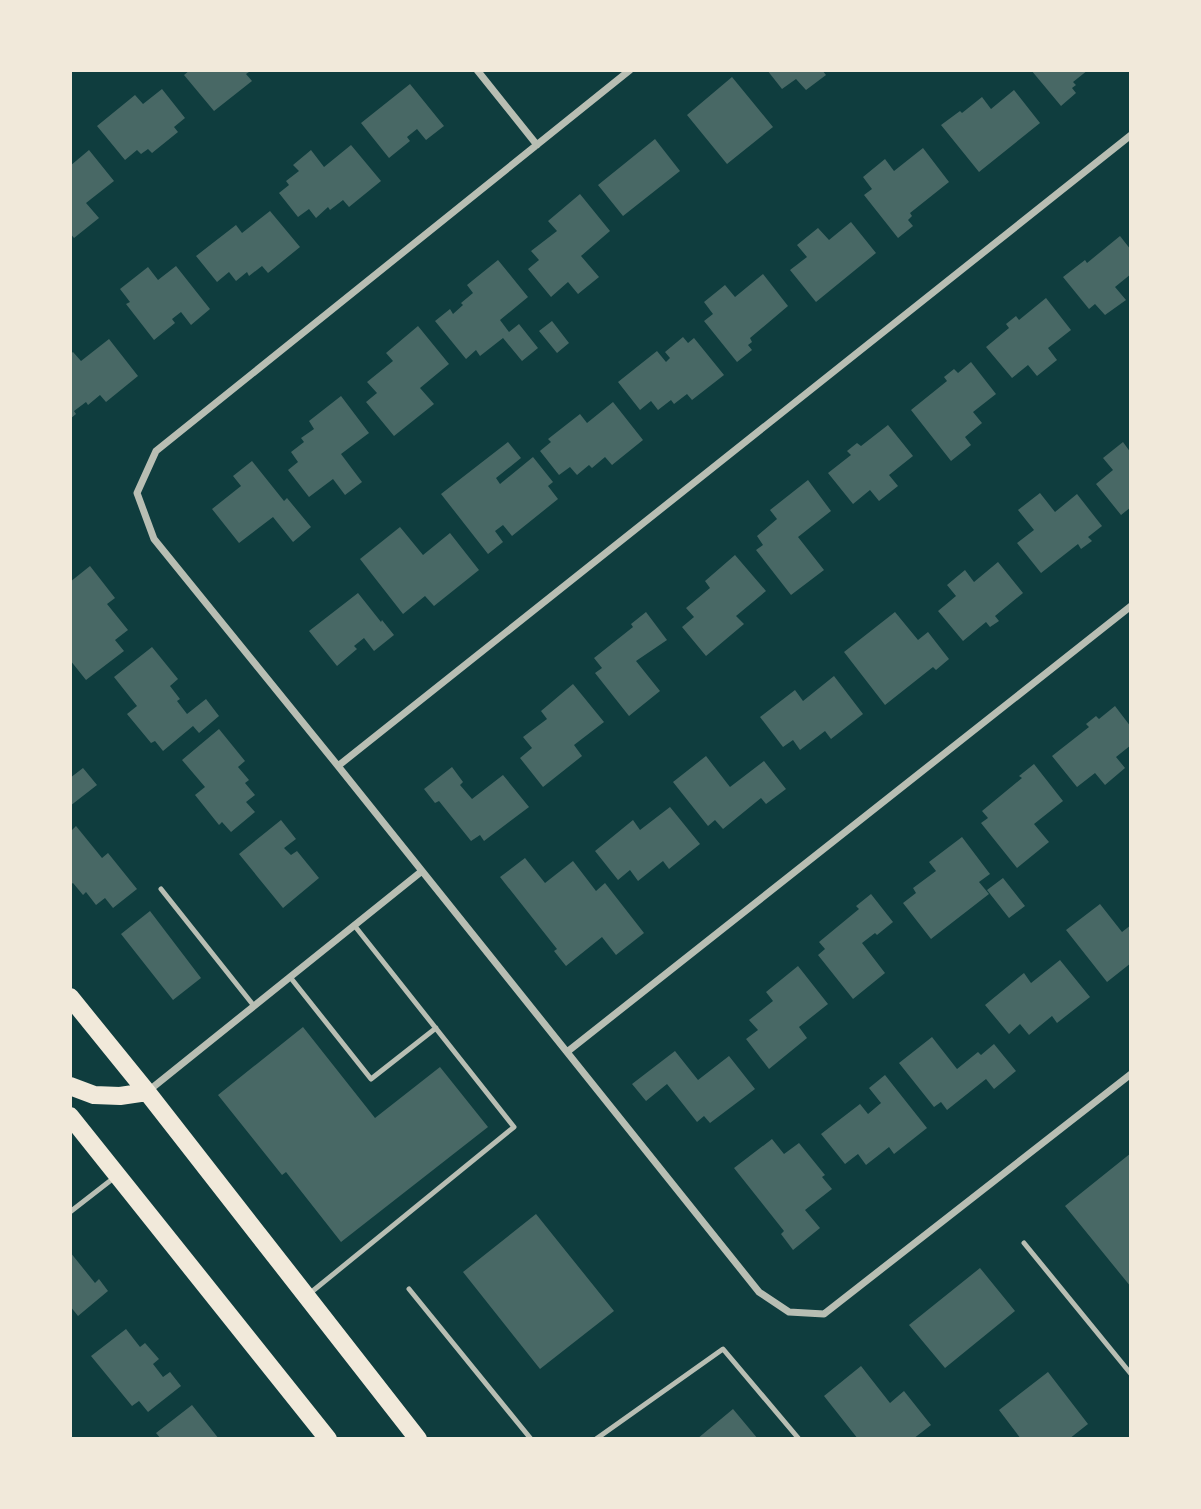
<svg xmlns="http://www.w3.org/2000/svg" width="1201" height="1509" font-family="'Fira Sans',sans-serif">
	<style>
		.building { fill: #486865 }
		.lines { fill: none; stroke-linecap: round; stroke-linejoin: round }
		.service { stroke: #b8beb3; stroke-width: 5 }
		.minor { stroke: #b8beb3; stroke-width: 7 }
		.primary { stroke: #f1e9da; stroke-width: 18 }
	</style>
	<rect width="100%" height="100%" fill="#0f3d3e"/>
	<path class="building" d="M190,70H252L246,74L252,81L214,111L184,75Z
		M767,70H822L826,75L806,90L796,79L782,89Z
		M1031,70H1088L1073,82L1076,85L1072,88L1076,93L1061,106Z
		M732,77L773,127L727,164L687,115Z
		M410,84L444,126L426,140L417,129L407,137L410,141L389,158L361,123Z
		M162,89L185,118L174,127L178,132L152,153L148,149L141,154L137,150L125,160L97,126L135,95L143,104Z
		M1014,90L1040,123L979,172L941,125L960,111L962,113L982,97L991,109Z
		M655,139L680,171L623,216L598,185Z
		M351,145L381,181L349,207L343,200L330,210L328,207L316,218L309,209L298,217L279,193L289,185L286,181L299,171L293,165L311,150L324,167Z
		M923,148L949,182L910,213L912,216L908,220L913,226L898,238L864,195L872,189L863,177L885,159L894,171Z
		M89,150L114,181L86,203L99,218L74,238L70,233V166Z
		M580,194L610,231L581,256L599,277L578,294L568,282L551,297L528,269L539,260L531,251L557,231L548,221Z
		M270,211L300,247L268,273L262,266L249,276L247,272L236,281L229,272L217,282L196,256L236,225L242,233Z
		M851,222L876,253L816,302L790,270L807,257L797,245L818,228L829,240Z
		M1120,236L1131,250V274L1115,287L1126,300L1105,315L1095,304L1089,309L1063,277L1085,260L1087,263Z
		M498,260L528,297L500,320L509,332L519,324L538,348L522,361L503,338L480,356L476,350L466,359L435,321L450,309L453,314L463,305L461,303L473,293L467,285Z
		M176,266L210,309L191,325L181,312L172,319L175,323L154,340L126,304L130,302L120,289L148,267L158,280Z
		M763,274L788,306L750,338L752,342L748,345L752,350L737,362L704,321L713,314L704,302L725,285L735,297Z
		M1046,298L1071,330L1048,348L1057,360L1037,376L1028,365L1012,378L986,347L1009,328L1006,324L1016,316L1019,320Z
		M552,321L569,343L557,353L539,331Z
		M418,326L449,364L420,388L434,404L394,436L366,402L377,393L367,382L393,361L386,353Z
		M683,337L688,343L694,338L724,375L692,400L687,394L674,404L671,400L658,410L651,401L640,410L618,382L657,351L666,362L670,358L665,352Z
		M109,339L138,376L106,402L100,395L88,405L86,402L74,411L76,414L70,419V354L73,352L81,361Z
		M971,362L996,394L973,412L982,423L965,437L971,445L951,461L911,410L947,381L944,377L954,369L958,373Z
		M341,396L369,433L341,454L362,482L345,495L333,479L309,497L288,470L298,462L291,452L304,442L301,438L314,429L309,421Z
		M613,402L643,440L612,465L605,457L592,468L589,465L577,475L570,467L559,475L540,451L551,442L548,439L580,414L587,423Z
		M888,425L913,456L889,475L898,486L879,501L870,490L853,504L828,473L851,455L847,451L857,443L861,446Z
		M508,442L521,458L496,478L500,484L533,457L553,482L548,486L558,499L512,536L503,525L495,531L503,542L488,554L441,494Z
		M1123,442L1131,453V507L1121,515L1096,484L1113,470L1103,458Z
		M252,461L284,501L287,498L311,527L293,542L273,517L239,543L212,509L241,486L233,476Z
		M808,480L831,511L798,537L824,570L791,595L756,550L763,545L757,536L777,519L770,510Z
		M1040,493L1055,512L1077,494L1102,526L1088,537L1092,541L1081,549L1078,544L1041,573L1017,543L1034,530L1018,510Z
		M400,527L423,555L450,533L479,570L434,606L425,596L403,614L360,559Z
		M735,555L766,591L736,616L744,624L706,656L682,627L694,617L686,608L710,588L705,581Z
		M998,562L1023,593L995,616L999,621L990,627L986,622L963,641L938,611L956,596L947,585L965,570L974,582Z
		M90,566L115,598L107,604L128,630L115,640L124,651L86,680L70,660V582Z
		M358,593L381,622L382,620L394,635L374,651L364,638L354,646L357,649L337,666L309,631Z
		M646,612L667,640L636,661L660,691L629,716L595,673L602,668L594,658L633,627L631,624Z
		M895,612L918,640L928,632L949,659L936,670L933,667L885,705L844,652Z
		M152,647L178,679L170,686L180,699L177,701L187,714L206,699L219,716L199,733L193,726L163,751L155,741L151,743L127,714L137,706L114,677Z
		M834,676L863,714L831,739L825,731L800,750L793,740L783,747L760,717L795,690L803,701Z
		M573,684L604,722L574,745L582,756L543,787L520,758L532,748L523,737L547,719L541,711Z
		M1115,706L1131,727V745L1116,757L1125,768L1105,785L1095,773L1077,787L1052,756L1089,727L1086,724L1096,716L1099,719Z
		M219,729L245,761L238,767L249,780L245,783L255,795L246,802L255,812L231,832L222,822L219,825L195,795L205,787L182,760Z
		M706,756L730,787L764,761L786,789L766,804L761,798L723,829L715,820L708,826L673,782Z
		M1034,764L1063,801L1034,824L1049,842L1017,868L981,823L988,818L982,811L1022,778L1019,776Z
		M452,767L463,782L460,785L472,799L503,775L529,807L484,841L480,835L471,841L439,801L435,803L424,789Z
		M83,768L97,785L70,806V778Z
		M670,807L700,844L669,869L663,861L638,881L630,870L618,880L595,851L633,820L640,830Z
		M281,820L296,839L284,848L291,855L297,851L319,878L283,908L239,854Z
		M76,826L102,858L108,853L137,889L113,908L105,898L96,905L86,892L83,895L73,883L70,885V832Z
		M962,837L990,874L979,882L989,894L931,939L903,903L916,893L913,888L936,871L929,862Z
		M525,858L545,883L573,861L596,891L605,883L644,933L616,955L602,937L566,966L554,951L557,949L500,877Z
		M1003,878L1025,906L1009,918L987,890Z
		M871,894L893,922L877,935L875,933L862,943L885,973L853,999L818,955L825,949L819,942L859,909L856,906Z
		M1100,904L1122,932L1131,925V963L1107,982L1066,930Z
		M150,911L201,978L173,1000L121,934Z
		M1060,960L1090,997L1057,1023L1052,1016L1029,1035L1020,1024L1009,1034L985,1005L1024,973L1031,983Z
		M798,966L828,1004L799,1027L807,1038L769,1069L746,1039L758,1030L749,1020L773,1001L766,992Z
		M303,1027L375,1118L440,1067L488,1127L341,1242L286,1172L282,1175L218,1095Z
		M932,1037L957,1069L978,1052L981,1055L994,1044L1016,1071L994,1089L986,1079L947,1110L941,1102L934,1107L899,1063Z
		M675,1051L698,1080L729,1056L755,1089L710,1123L704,1116L697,1122L667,1084L646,1101L632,1084Z
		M885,1075L927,1128L894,1154L889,1147L866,1165L858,1154L845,1164L821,1134L860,1104L868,1114L881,1103L869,1088Z
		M772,1139L784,1154L799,1143L825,1175L822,1177L832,1189L805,1210L820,1228L793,1250L781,1234L784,1231L734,1168Z
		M1131,1153V1287L1065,1206Z
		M536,1214L614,1311L540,1369L463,1272Z
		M70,1252L95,1283L99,1279L108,1291L78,1316L70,1306Z
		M980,1268L1015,1311L945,1368L909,1325Z
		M126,1329L140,1347L145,1343L159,1359L153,1364L163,1377L170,1372L181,1386L148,1412L139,1401L132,1406L91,1356Z
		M861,1366L890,1403L904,1391L931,1425L913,1439H858L824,1396Z
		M1048,1372L1088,1424L1069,1439H1021L999,1410Z
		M192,1405L219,1439H161L156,1433Z
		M733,1409L758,1439H697Z"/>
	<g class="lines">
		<path class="service" d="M161,889L254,1006
			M290,977L371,1079L436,1028
			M70,1212L115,1177
			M1024,1243L1131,1374
			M409,1289L531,1439
			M309,1294L514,1127L354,925
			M596,1439L723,1349L799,1439"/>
		<path class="minor" d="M477,70L537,145
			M630,70L156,451L137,493L154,539L338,766L759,1292L789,1312L824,1314L1131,1074
			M338,766L1131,135
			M567,1052L1131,606
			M147,1092L422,871"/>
		<path class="primary" d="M70,997L147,1092L418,1439
			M70,1086L94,1095L120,1096L147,1092
			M70,1116L328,1439"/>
	</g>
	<rect width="1201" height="1509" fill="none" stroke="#f1e9da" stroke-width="144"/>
</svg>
